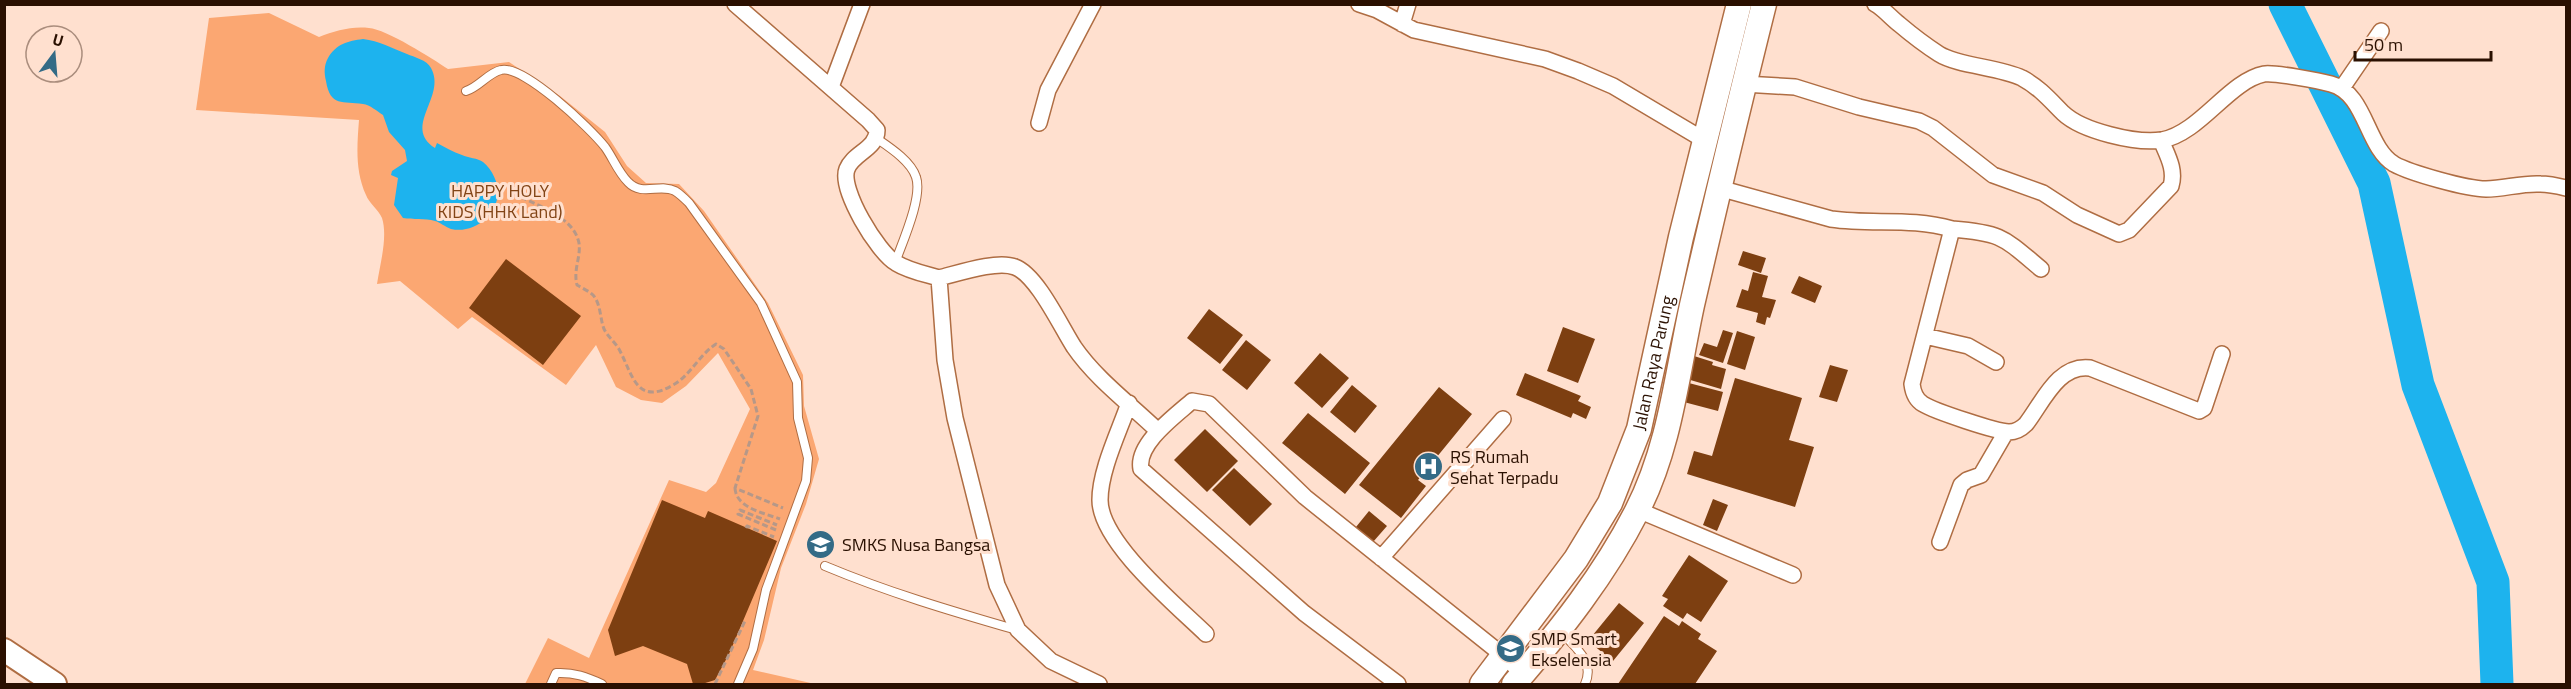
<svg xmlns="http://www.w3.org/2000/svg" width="2571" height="689" font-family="'Titillium Web',sans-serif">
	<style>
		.green { fill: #fba772 }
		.water { fill: #1db3ee }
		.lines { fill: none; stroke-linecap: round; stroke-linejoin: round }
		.river { stroke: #1db3ee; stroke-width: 33 }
		.building { fill: #7d3f11 }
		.service-casing { stroke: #af6d43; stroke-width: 10 }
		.minor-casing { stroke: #af6d43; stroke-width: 18 }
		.primary-casing { stroke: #af6d43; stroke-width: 26 }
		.trunk-casing { stroke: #af6d43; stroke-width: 27 }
		.path { stroke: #b69888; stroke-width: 3; stroke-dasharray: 6 3; stroke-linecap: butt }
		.service { stroke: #fff; stroke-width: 8 }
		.minor { stroke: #fff; stroke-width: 15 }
		.primary { stroke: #fff; stroke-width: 22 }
		.trunk { stroke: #fff; stroke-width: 24 }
		.labels { text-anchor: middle; stroke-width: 6; stroke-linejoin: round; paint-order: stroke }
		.park-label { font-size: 18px; fill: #824416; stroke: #ffe0cf }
		.street-label { font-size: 18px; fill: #2a1001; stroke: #ffe0cf }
		.poi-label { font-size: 18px; fill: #2a1001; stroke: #ffe0cf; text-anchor: start }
	</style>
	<rect width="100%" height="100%" fill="#ffe0cf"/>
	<path class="green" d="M269,13L319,37C335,31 351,26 369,28C386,29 433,59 448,69L509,62L560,96L605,132L627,166L646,183L679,184L704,211L768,303L803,375L804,406L819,459L806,504L781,568L764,640L753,670L815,684H525L548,638L589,658L669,480L706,492L716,483L750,409L718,353L686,386L662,403L641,400L616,387L596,345L566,385L472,317L458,329L400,281L377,284C380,264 388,237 382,218C378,209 369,203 366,195C355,171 357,146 359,120L196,110L209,18Z"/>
	<path class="water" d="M363,39C379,41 392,48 407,54C414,57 427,60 431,68C447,97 402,126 435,148L437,143C445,147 453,152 462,155C468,158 478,158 483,162C492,169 499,184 498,195C495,216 474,234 451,229C445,227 440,222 435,221C425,218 413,220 403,218L394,205L398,178L391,175L392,171L407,161L405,150L389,132L383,115C377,111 370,105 363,104C343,101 330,107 326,81C324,73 324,65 328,58C336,44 348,41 363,39Z"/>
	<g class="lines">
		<path class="river" d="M2285,4L2374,183L2418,385L2493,582L2497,684"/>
	</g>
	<path class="building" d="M1743,251L1766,258L1761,273L1738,265Z
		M506,259L581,316L543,365L469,308Z
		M1753,272L1768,276L1762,297L1776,300L1770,318L1767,317L1765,325L1756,322L1758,313L1736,307L1742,289L1748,291Z
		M1799,276L1822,286L1815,303L1791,293Z
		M1209,309L1243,335L1220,364L1187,338Z
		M1563,327L1595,339L1578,383L1547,371Z
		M1723,330L1733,333L1723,363L1699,355L1704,343L1717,347Z
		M1737,331L1755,337L1745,370L1727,364Z
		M1246,340L1271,360L1247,390L1222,370Z
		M1320,353L1349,378L1322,408L1294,383Z
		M1694,356L1713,362L1712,365L1726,369L1721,389L1687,379Z
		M1830,365L1848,370L1837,402L1819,397Z
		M1525,373L1581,396L1578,401L1591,407L1586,419L1573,413L1571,418L1516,395Z
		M1735,378L1802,398L1789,440L1814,447L1795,507L1687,474L1694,451L1712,456Z
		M1685,382L1723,392L1718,411L1680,401Z
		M1352,385L1377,406L1355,433L1330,412Z
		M1439,387L1472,414L1418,480L1426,486L1401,518L1359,485Z
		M1308,413L1370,463L1345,494L1282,443Z
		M1205,429L1238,461L1207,492L1174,460Z
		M1234,468L1272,504L1250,526L1212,490Z
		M1713,499L1728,505L1717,531L1703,525Z
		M662,500L705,518L708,511L777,541L729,654L715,680L702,684H693L687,664L643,646L615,656L608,630Z
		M1369,511L1387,526L1373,542L1356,527Z
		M1689,555L1728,581L1701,622L1687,613L1683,619L1663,606L1668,599L1662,596Z
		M1619,603L1644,623L1613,661L1588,641Z
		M1664,616L1679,626L1682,621L1701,634L1698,639L1717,651L1695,684H1618Z"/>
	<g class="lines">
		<defs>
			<path id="service" d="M466,91C479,87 488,73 501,70C523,64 591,129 605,147C613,158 618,172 628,182C642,197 660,183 675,191C680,194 685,199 689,203L761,303L797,382L798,418L808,458L806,481L766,590L753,649L738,684
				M876,138C889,147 911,161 916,177C923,197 902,243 895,263
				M825,566C887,592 951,611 1017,630
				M1562,633C1576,648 1595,662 1585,684
				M551,684L556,673C574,672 587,677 602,684"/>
			<path id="minor" d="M735,4L868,120L877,130C877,149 853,153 847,169C839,189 878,253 896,263C909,271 925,274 939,278L945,360L955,418L997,585L1018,630L1051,661L1099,684
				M1359,4L1377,10L1414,30L1545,59L1578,71L1613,86L1704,140
				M1875,4C1884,9 1891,18 1899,24C1912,35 1925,45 1939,54C1958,66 1999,67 2022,78C2039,87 2050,100 2063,113C2082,131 2136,144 2162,140C2200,133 2229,81 2264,74C2273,72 2320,81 2331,84C2366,93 2366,147 2394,164C2410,173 2467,189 2486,189C2504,189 2521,183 2540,184C2548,184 2558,186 2566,188
				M1402,24L1408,4
				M1744,84L1795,87L1859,107L1919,121L1933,128L1993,175L2043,193L2077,215L2119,234L2129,230L2171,186C2176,169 2167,155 2161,140
				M831,87L862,4
				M2342,88L2381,31
				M1039,123L1048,90L1093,4
				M1719,188L1831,219C1873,225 1910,217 1952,229L1912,384C1913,392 1916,400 1923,404C1934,411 1997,432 2009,432C2016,432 2021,429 2026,424C2043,402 2058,364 2090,368L2199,411L2204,408L2222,354
				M1952,229C2002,233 2003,237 2041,269
				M939,278C959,273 997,260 1015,267C1037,275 1061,327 1074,347C1096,379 1130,404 1158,431
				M1925,336L1968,346L1996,362
				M1129,403C1119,432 1100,470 1100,500C1100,542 1176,605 1206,634
				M1638,510L1793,575
				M1940,542L1961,485L1967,480L1981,475L2006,432
				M1381,558L1503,419
				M1398,684L1304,613L1141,469C1136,444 1175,416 1192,401L1209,404L1305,497L1505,657L1523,674"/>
			<path id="primary" d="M4,650L55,684"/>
			<g id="trunk">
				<path id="s1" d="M1482,684L1576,559L1610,503L1639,429L1681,237L1739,4"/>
				<path d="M1514,684C1560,631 1605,574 1637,511C1670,447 1677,374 1692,305C1715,205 1739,104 1764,4"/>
			</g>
		</defs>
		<use href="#service" class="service-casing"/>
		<use href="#minor" class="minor-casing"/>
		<use href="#primary" class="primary-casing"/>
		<use href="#trunk" class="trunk-casing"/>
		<path class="path" d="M521,197C541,207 574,218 579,243C581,258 573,269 577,285C582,288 589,291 593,295C601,304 600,319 604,329C608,337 616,343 620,351C633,376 637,406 673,385C690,376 699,355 716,344L724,349L751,389L758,416L735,488L783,508
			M735,488C736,508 764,513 780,519
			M746,528L747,526L774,537
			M776,530L738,514L740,510L777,525
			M715,684L745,621"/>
		<use href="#service" class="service"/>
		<use href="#minor" class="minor"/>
		<use href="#primary" class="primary"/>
		<use href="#trunk" class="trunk"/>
	</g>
	<defs>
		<symbol id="hospital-disc" viewBox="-11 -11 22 22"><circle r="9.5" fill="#346b86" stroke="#ffe0cf"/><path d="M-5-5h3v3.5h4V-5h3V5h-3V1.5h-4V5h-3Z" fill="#fff"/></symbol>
		<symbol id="school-disc" viewBox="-11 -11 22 22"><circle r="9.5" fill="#346b86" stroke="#ffe0cf"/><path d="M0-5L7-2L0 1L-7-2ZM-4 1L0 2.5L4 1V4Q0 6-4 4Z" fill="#fff"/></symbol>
	</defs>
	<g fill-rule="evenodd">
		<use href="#hospital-disc" x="1412" y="450" width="33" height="33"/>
		<use href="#school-disc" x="804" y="528" width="33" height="33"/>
		<use href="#school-disc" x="1494" y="632" width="33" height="33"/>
	</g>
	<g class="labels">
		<g class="park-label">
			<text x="500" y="197">HAPPY HOLY<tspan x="500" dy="21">KIDS (HHK Land)</tspan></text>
		</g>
		<g class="street-label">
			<text dy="6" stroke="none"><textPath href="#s1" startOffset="369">Jalan Raya Parung</textPath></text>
		</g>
		<g class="poi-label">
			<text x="1450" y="463">RS Rumah<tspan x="1450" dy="21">Sehat Terpadu</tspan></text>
			<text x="842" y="551">SMKS Nusa Bangsa</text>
			<text x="1531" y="645">SMP Smart<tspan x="1531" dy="21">Ekselensia</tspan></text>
		</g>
	</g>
	<rect width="2571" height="689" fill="none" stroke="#2a1001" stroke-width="12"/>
	<g transform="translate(54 54) rotate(16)"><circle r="28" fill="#ffe0cf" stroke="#aa8d7d" stroke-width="1.5"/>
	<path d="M0-4.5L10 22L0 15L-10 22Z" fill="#346b86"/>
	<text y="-9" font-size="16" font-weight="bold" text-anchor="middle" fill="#2a1001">U</text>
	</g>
	<path d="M2355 51v9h136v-9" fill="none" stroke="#2a1001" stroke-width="3"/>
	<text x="2364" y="51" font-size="18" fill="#2a1001" stroke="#ffe0cf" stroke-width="4.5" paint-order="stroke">50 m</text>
</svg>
